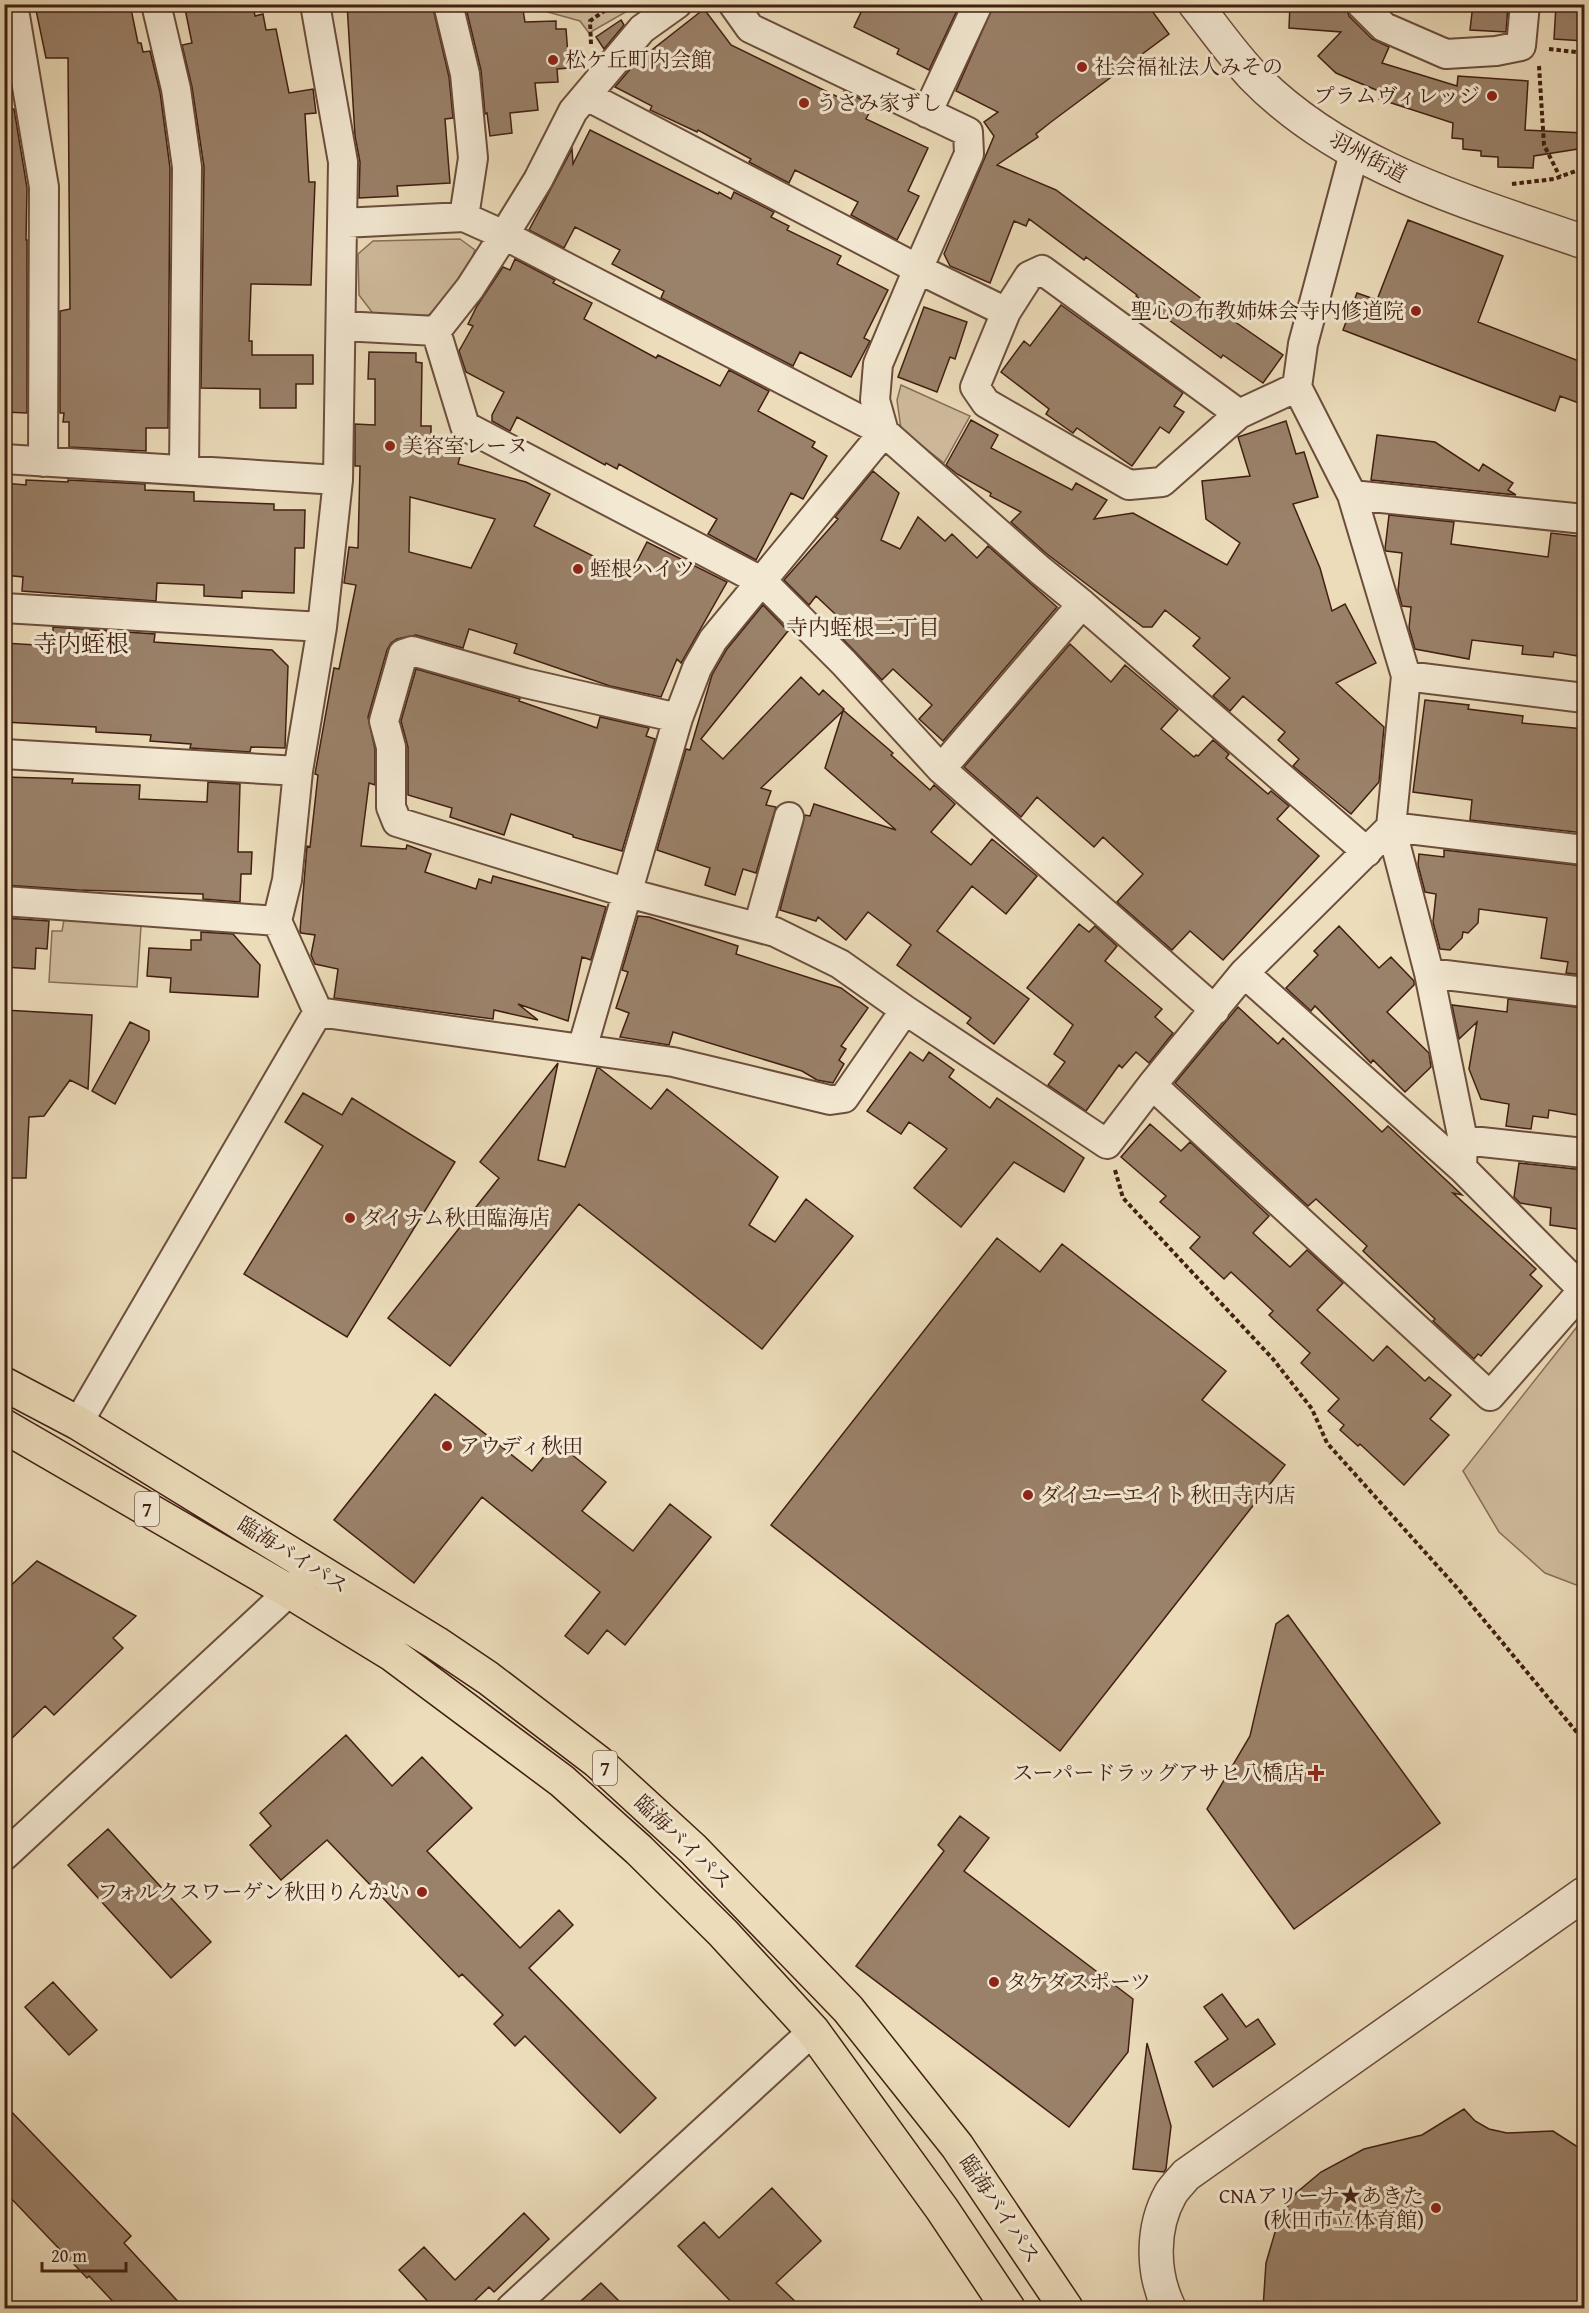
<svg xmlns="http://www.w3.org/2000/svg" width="1589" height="2313" font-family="'Gentium Book Plus','Noto Serif JP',serif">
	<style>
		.green { fill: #cfbc9d; stroke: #886e58; stroke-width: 1.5 }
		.building { fill: #9a8169; stroke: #411f12; stroke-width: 1.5; fill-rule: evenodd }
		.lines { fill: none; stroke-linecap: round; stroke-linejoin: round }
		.minor-casing { stroke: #6c4e3c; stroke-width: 32 }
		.tertiary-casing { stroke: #6c4e3c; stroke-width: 36 }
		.trunk-casing { stroke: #411f12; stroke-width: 36 }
		.path { stroke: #411f12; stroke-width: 4; stroke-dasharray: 4.5 3; stroke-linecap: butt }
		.minor { stroke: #f3e8d2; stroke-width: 28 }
		.tertiary { stroke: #f3e8d2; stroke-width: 33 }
		.trunk { stroke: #ecdcba; stroke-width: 33 }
		.poi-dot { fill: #8f2418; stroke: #f3e8d2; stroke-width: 2 }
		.labels { text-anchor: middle; stroke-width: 6; stroke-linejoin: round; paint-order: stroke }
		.shield { fill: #f3e8d2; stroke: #765b4c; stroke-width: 1.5 }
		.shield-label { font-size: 20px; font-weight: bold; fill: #411f12 }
		.poi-label { font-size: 21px; fill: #411f12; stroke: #f3e8d2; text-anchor: start }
		.street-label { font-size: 21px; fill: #411f12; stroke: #f3e8d2 }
		.neighbourhood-label { font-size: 22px; fill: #411f12; stroke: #f3e8d2 }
		.quarter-label { font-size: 24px; fill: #411f12; stroke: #f3e8d2 }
	</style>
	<rect width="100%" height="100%" fill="#ecdcba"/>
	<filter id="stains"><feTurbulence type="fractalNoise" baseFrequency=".00333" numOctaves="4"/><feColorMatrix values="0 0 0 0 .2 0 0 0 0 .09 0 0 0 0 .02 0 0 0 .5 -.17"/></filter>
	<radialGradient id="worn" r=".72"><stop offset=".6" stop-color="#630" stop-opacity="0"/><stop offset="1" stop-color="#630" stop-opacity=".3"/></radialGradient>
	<path class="green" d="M532,5V4L638,5L589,33L580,21L533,8Z
		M460,239L475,250L463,279L429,315L375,316L359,295L358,254L373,241Z
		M901,385L970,416L944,463L901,429L897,400Z
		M64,920L141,926L137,987L49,982L52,931H62Z
		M1584,1318V1588L1545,1573L1499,1532L1463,1471Z"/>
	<path class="building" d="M61,4H130L138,43H141L143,52L150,51L160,92L170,168L168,428H146V451L69,447V422H63L64,413H60V311L70,309L68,58H46L36,10Z
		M184,4H253L255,16L263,14L266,30L276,29L289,93L313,89L316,113L305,114L309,182H315L311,285L251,284L249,341H252V355H313V384H296V408H260V389L201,388L204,167L192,87L182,45L192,43Z
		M347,4H432L449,77L453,118L445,119L450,183L397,186L398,196L359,198L360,162L355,136Z
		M465,4H522L525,22L556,21V29H566L569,68L557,69L558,82L535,83L538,110L510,113L512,133L490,136L487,113L485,114L481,70Z
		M865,4H960L929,70L897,54L899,49L854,27Z
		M994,4H1147L1169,34L1051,122L1036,134L1038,137L997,165L1056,190L1202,299L1283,355L1263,383L1223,355L1221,358L1136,296L1137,295L1086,257L1084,260L1029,219L1026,226L1014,221L990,283L950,266L944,254L994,136L984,122L998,112L956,91Z
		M1290,4H1345L1349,16L1372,39L1389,47L1382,63L1457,86L1458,76L1528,81L1525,130L1584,133V148L1534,156L1533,168L1498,167V157L1481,156V151L1463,149V139L1452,138L1453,123L1379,99L1381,92L1336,73L1318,56L1341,32L1289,28Z
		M1473,4L1508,6L1506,32L1470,30Z
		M1556,5L1584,6V41L1554,39Z
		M704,9L731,45L840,98L844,91L873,105L866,119L928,148L908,191L919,196L897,240L851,215L858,202L795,170L789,183L749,162L751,159L698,130L697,132L650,110L652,106L615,87L643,54L644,56Z
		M621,20L624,25L604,49L596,37Z
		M14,109L27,188L26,240H27V413L4,412V110Z
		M590,130L718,194L719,192L731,199L734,192L774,212L771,217L789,226L787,230L841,256L837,264L888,290L864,338L870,341L851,377L800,352L793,366L661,298L664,291L612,264L620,250L575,227L564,248L529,230L572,149L573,164Z
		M1408,220L1503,256L1478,322L1584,363V405L1560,396L1555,411L1343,330L1357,293L1377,300Z
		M515,259L555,280L553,283L592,303L584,319L656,358L658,355L720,386L729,370L769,391L758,411L815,442L812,447L827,456L803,499L791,493L756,560L708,534L717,519L619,464L617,469L606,463L605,465L517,417L510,431L492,421V415L504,392L466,372L459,351L473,326L468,324L477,306L503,267L510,270Z
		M1061,305L1183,393L1174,406L1184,412L1169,433L1160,427L1132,466L1077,428L1073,433L1046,414L1049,409L1001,372L1024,341L1030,346Z
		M924,307L967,322L955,359L950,357L937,392L898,377Z
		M369,352L416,353V362L422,363L421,426H431V445L461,453L458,464L526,482L550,494L534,526L630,575L647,542L727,582L681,663L677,659L661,697L610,686L514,653L517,644L469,629L463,648L416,635L397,639L391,643L387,650L368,717L375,749V785L369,783L361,846L406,849L407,845L431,854L425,872L476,889L479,879L491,883L493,876L606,907L591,960L582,957L568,1021L518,1004L538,1020L494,1010L493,1019L334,998L338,969L315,964L311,955L315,935L301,933L300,931L307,846L310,847L318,775L315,774L334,668L339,669L356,585L344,583L349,547L358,548L360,466H355V424L375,425V379H368ZM410,497L495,519L471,568L409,552Z
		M971,420L998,435L991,448L1072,490L1076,483L1107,500L1094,519L1133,513L1227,565L1240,543L1206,519L1202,481L1250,476L1238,437L1286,421L1296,454L1304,452L1318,497L1293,504L1320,568L1332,611L1345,604L1376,663L1336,683L1384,727L1379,782L1351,814L1293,766L1299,759L1278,740L1285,732L1243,696L1230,711L1213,696L1230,678L1193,646L1200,638L1165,610L1152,627H1143L1047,554L1011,522L1021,512L990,496L991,493L957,474L946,465Z
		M1377,435L1435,442L1479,471L1483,464L1513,483L1508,490L1516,495L1371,480Z
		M873,471L899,493L881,540L900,549L918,517L945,541L952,534L977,558L988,546L1057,607L943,741L919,719L932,705L893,669L882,680L840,636L849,627L816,596L809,605L784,580L838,519L835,517Z
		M26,480L68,482V480L145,484V490L194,492V501L274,504V510H305L304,548H295L294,593L242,591V598L204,596V585L157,583L156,601L22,591L23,577L4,575V483L26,485Z
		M1389,515L1454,522L1451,544L1548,557L1551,533L1584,537V657L1554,652L1553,657L1522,654L1523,646L1472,640L1469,659L1415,649L1409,628L1411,607L1402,606L1398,591L1402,553L1386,551L1385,549Z
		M763,605L788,631L701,739L723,759L801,677L819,695L823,690L844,709L843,710L893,753L891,755L930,790L934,785L955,804L931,832L971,865L992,839L1037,876L1006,914L972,886L937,931L1029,999L994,1044L967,1023L971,1018L897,965L911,945L868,912L846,940L818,917L816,921L780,910L805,815L810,816L814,804L896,830L825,768L843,711L761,788L771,791L766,805L776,807L756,873L743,869L735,895L705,885L710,868L657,850L686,749L690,750L712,675L727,649Z
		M53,627L155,634L154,642L272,650L288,666L285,748L251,747L250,752L190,748L191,744L150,741L151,735L96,732V727L4,722V643L53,646Z
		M1070,644L1111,682L1125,665L1178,710L1161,729L1194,757L1196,755L1198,756L1213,740L1229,754L1226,758L1268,794L1271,791L1289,806L1277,819L1319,856L1223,960L1190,931L1172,950L1117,902L1143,874L1103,837L1094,847L1037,797L1021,817L964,767Z
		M416,669L520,699L519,701L597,728L600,717L649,728L646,736L655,739L622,851L573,837V835L511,814L504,835L450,817L452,808L408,795V747L401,721Z
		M1425,700L1469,705L1468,709L1523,716L1522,723L1584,729V833L1470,820L1472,800L1413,792Z
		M4,777L73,779L72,783L140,785L139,799L207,802L208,782L240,784L238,852H252L251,874H241L240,902L203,899V894L78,890L4,885Z
		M1444,850L1584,866V975L1566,973L1568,962L1541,958L1547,918L1479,909L1478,923L1468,933L1463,932L1462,938L1450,950L1440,949L1433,922L1436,894L1425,892L1418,865L1419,854L1444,857Z
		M638,916L649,917L738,946L736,954L841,988L868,1008L841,1046L846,1049L839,1060L844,1064L833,1083L817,1080L802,1071L673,1032L669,1045L620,1037L629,1013L616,1008L628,972L622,970Z
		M4,918L49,921L47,949L36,948L35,969L4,967Z
		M1079,924L1089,932L1095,926L1117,946L1105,961L1162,1009L1155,1017L1173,1033L1149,1063L1136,1052L1122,1068L1119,1065L1086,1111L1048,1085L1065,1062L1054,1054L1073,1025L1027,988Z
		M1339,926L1379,968L1391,957L1414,981V985L1387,1012L1429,1053L1431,1067L1405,1092L1373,1060L1371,1063L1315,1006L1311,1011L1286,988L1318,955L1314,951Z
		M201,932L233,934L260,965L258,997L170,992L171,978L147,976L149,948L191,950V940H201Z
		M1508,999L1584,1008V1116L1549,1110L1548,1118L1533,1116L1531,1129L1506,1126L1509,1104L1481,1099L1469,1069L1477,1022L1459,1039L1452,1005L1507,1012Z
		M1238,1007L1278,1044L1283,1038L1382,1132L1388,1126L1462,1195L1453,1193L1536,1269L1530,1275L1542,1286L1481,1356L1478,1354L1474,1359L1433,1321L1435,1319L1363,1251L1367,1246L1316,1199L1308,1206L1175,1083Z
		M4,1010L92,1015L88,1089L70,1080L44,1116L29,1117L26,1178H4Z
		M130,1022L149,1031V1040L115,1104L92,1091Z
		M910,1052L923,1061L929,1052L954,1070L949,1077L990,1108L997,1098L1084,1158L1064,1192L1014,1162L961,1227L914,1188L947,1149L909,1122L901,1134L867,1111Z
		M558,1063L538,1160L565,1167L597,1068H599L651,1109L667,1089L778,1177L749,1225L775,1242L806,1199L853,1236L762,1349L579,1204L450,1366L388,1318L499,1178L480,1162Z
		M303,1093L342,1115L352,1098L455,1162L347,1337L244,1274L323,1146L285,1122Z
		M1150,1124L1181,1151L1190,1142L1269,1216L1253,1233L1290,1267L1307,1250L1343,1283L1317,1310L1373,1361L1387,1346L1425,1381L1429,1377L1451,1395L1430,1419L1449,1435L1404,1485L1360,1444L1358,1446L1340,1430L1344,1425L1328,1411L1339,1399L1301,1363L1310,1353L1269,1315L1273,1311L1231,1272L1224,1279L1190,1248L1200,1237L1160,1202L1166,1196L1121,1157Z
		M1519,1163L1584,1170V1230L1550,1225L1551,1208L1520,1203L1514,1197Z
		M997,1238L1040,1272L1062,1244L1226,1371L1202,1400L1285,1465L1060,1751L771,1525Z
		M435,1394L532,1471L556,1442L606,1482L582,1511L633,1551L670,1504L711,1537L625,1645L607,1630L588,1654L565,1636L600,1592L482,1497L414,1583L334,1520Z
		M37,1561L136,1616L113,1638L123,1648L54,1715L45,1706L4,1746V1592Z
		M1288,1615L1440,1823L1294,1929L1207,1809L1250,1736L1276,1624Z
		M346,1735L392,1786L422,1757L472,1808L427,1851L520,1948L559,1910L573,1925L529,1968L656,2098L620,2133L525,2036L515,2046L494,2024L503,2015L462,1974L459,1977L327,1840L281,1880L250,1845L271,1826L260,1813Z
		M960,1816L989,1838L964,1871L1133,1999L1128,2052L1069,2127L856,1966L944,1851L938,1845Z
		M108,1829L211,1942L171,1978L68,1865Z
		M53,1982L97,2030L69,2055L25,2007Z
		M1222,1994L1246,2027L1258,2019L1275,2044L1213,2087L1195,2062L1228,2039L1204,2007Z
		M1147,2043L1171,2126L1166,2169L1164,2172L1133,2169Z
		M4,2104L131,2236L124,2243L184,2308H119L89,2276L87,2278L4,2191Z
		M1464,2109L1475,2121L1489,2129L1507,2133L1553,2131L1584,2151V2308H1263L1266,2263L1278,2222L1296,2193L1321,2172L1364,2149L1422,2135Z
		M772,2188L821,2241L776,2283L802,2308H737L678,2246L704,2222L719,2238Z
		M524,2213L549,2239L494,2292L489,2287L467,2308H434L399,2270L424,2247L455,2280Z
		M601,2283L626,2308H573Z"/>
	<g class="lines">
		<defs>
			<path id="minor" d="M13,4L44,187L43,462
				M156,4L176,89L187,167L184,470
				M315,4L343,162L338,480L322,627L298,771L287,880L277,921L318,1012
				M1361,4L1384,27L1446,54L1496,51L1521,46L1525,4
				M587,96L918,269L969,154L968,132L750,28L733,4
				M927,113L978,4
				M1354,153L1303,344L1297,387L1352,495L1406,676L1391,827L1429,973L1463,1140L1462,1168
				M464,217L504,235L884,432L1040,570L1082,604L1367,852
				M342,223L464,217L473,158L465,74L448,4
				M342,326L436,331
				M436,331L465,426L763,582L844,663L941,769L1215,1010
				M436,331L470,288L504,235L538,180L573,111L642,29L677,4
				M1239,414L1162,482L1129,485L986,403L975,387L1006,312L1029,276L1042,270L1239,414L1297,387
				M884,432L875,400L878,364L918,269L1006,312
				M4,459L338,480
				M1352,495L1584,519
				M4,608L322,627
				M1406,676L1584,698
				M678,718L525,683L412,651L403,654L384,721L391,747V807L397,822L628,893L775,932L840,964L905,1010
				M4,754L298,771
				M941,769L1082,604
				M1391,827L1584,850
				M4,901L277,921
				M758,927L789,817
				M1429,973L1584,992
				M318,1012L673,1062L830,1100L844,1098L905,1010L1107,1144L1152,1085L1244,973L1391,827
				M582,1049L678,718L697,668L713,640L884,432
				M1152,1085L1490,1396L1583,1290L1462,1168L1244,973
				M1463,1140L1584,1153
				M78,1423L318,1012
				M4,1856L304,1578
				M511,2308L813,2031"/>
			<path id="tertiary" d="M1195,4C1214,28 1232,54 1253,76C1341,167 1468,202 1584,242
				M1169,2308C1152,2273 1151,2228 1171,2193C1175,2187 1181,2181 1186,2175L1584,1894"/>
			<path id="trunk" d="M4,1384L78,1423L436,1643L488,1678L598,1762L693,1849L848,2009L957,2146L1066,2308
				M4,1426L290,1592L393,1655L562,1781L639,1850L723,1933L813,2031L942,2209L1008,2308"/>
		</defs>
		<use href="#minor" class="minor-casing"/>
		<use href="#tertiary" class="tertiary-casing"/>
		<use href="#trunk" class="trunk-casing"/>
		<path class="path" d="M591,44L590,21L614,4
			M1549,49L1584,53
			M1539,66L1544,145L1560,177
			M1512,184L1554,179L1584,168
			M1115,1170L1123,1198L1273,1359L1312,1409L1327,1443L1459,1590L1584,1741"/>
		<use href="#minor" class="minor"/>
		<use href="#tertiary" class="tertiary"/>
		<use href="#trunk" class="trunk"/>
	</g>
	<g class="poi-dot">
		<circle cx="553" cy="60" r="6"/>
		<circle cx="1082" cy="67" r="6"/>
		<circle cx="1492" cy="96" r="6"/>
		<circle cx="804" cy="103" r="6"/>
		<circle cx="1416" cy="311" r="6"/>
		<circle cx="390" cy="446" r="6"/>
		<circle cx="578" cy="569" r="6"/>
		<circle cx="350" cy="1218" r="6"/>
		<circle cx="447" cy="1446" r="6"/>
		<circle cx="1028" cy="1495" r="6"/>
		<path d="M1313 1764h6v6h6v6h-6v6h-6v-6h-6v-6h6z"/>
		<circle cx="422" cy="1892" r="6"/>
		<circle cx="994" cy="1982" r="6"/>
		<circle cx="1436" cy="2208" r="6"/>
	</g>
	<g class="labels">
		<g class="shield">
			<rect x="135" y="1492" width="24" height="34" rx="4.5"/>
			<rect x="593" y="1751" width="24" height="34" rx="4.5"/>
		</g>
		<g class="shield-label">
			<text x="147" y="1516">7</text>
			<text x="605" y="1775">7</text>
		</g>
		<g class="poi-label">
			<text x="565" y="67">松ケ丘町内会館</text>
			<text x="1094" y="74">社会福祉法人みその</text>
			<text x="1480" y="103" text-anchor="end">プラムヴィレッジ</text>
			<text x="816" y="110">うさみ家ずし</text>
			<text x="1404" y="318" text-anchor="end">聖心の布教姉妹会寺内修道院</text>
			<text x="402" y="453">美容室レーヌ</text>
			<text x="590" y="576">蛭根ハイツ</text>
			<text x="362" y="1225">ダイナム秋田臨海店</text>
			<text x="459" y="1453">アウディ秋田</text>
			<text x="1040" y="1502">ダイユーエイト 秋田寺内店</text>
			<text x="1304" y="1780" text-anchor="end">スーパードラッグアサヒ八橋店</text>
			<text x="410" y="1899" text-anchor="end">フォルクスワーゲン秋田りんかい</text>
			<text x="1006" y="1989">タケダスポーツ</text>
			<text x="1424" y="2203" text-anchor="end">CNAアリーナ★あきた<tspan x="1424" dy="24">(秋田市立体育館)</tspan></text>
		</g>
		<g class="street-label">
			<text transform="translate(1368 157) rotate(28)" y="7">羽州街道</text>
			<text transform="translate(293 1555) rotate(32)" y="7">臨海バイパス</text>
			<text transform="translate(683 1842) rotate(44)" y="7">臨海バイパス</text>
			<text transform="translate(1000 2209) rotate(56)" y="7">臨海バイパス</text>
		</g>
		<g class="neighbourhood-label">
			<text x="863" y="635">寺内蛭根二丁目</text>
		</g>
		<g class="quarter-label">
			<text x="81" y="652">寺内蛭根</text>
		</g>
	</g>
	<rect width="1589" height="2313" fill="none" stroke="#ecdcba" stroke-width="24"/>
	<rect x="6" y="6" width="1577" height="2301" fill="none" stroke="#411f12" stroke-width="3"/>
	<rect x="12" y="12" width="1565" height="2289" fill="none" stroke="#411f12" stroke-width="1.5"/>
	<path d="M42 2262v9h84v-9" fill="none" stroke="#411f12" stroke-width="3"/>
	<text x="51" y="2262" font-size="18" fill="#411f12" stroke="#f3e8d2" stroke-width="4.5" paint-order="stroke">20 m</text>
	<rect width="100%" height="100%" filter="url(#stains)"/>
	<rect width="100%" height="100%" fill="url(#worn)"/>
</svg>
